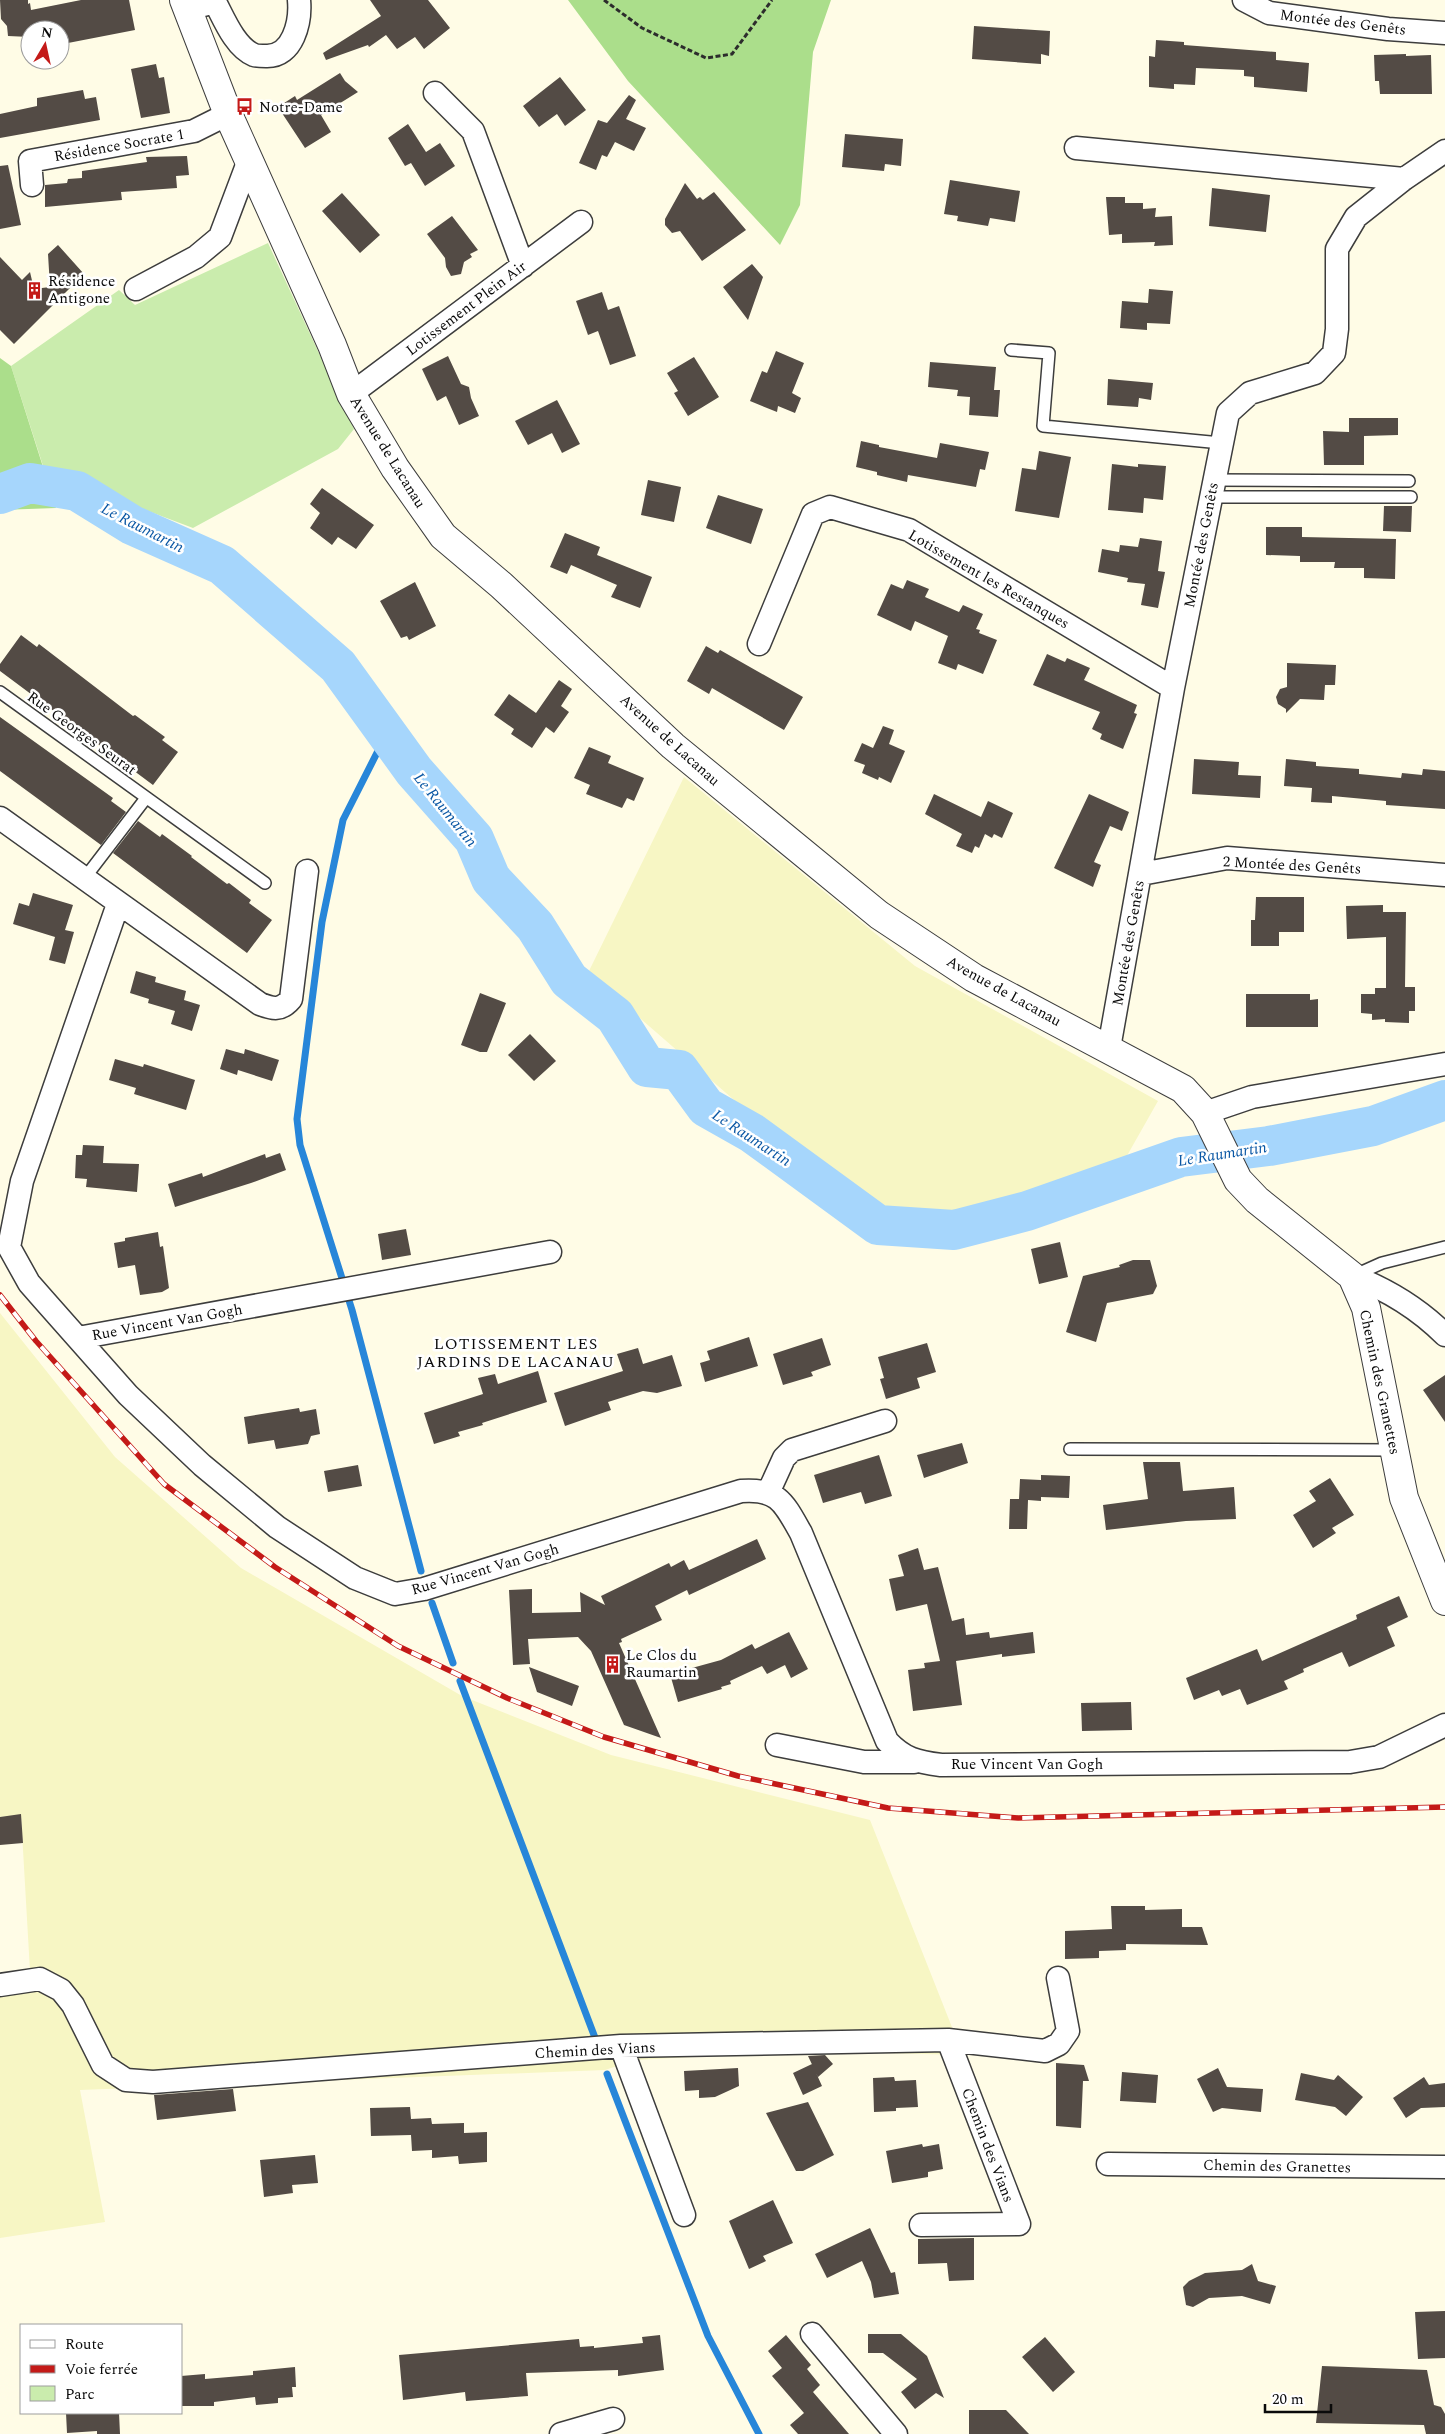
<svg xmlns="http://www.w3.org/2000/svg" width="1445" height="2434" font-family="Spectral,serif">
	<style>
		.farmland { fill: #f7f6c4 }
		.green { fill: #caecad }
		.forest { fill: #abde8b }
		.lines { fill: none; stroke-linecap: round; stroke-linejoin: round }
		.stream { stroke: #2786d9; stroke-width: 7 }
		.river { stroke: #a6d6fc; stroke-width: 40 }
		.building { fill: #534b45 }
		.service-casing { stroke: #3d3d3d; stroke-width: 14 }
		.minor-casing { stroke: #3d3d3d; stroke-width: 25 }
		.tertiary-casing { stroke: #3d3d3d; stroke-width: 30 }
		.path { stroke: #2c2c2c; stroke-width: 3; stroke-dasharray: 5 2.5; stroke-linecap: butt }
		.service { stroke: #fff; stroke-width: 11 }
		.minor { stroke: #fff; stroke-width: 22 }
		.tertiary { stroke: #fff; stroke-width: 28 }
		.rail-casing { stroke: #c41a18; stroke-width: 5.5 }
		.rail { stroke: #fff; stroke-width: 4; stroke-dasharray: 11; stroke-linecap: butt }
		.labels { text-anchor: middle; stroke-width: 5; stroke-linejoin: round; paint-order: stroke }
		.street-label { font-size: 15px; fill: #0a0a0a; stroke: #fff }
		.poi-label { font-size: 15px; fill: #0a0a0a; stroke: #fff; text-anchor: start }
		.water-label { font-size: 16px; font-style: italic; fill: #0a57a4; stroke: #fff }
		.neighbourhood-label { font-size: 16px; letter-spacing: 1px; fill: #0a0a0a; stroke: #fff }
	</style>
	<rect width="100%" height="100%" fill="#fffce6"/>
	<path class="farmland" d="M684,777L915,966L1158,1101L1120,1168L937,1216L878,1225L588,973Z
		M0,1313L115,1457L241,1568L462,1696L611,1755L870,1820L963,2055L806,2051L635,2060L605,2070L80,2090L105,2222L0,2238V1976L30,1971L21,1815L0,1817Z"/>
	<path class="green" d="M268,243L354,429L338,449L193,528L45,472L11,366L119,290L135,305Z"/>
	<path class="forest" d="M568,0H831L813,52L800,205L780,245L628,81Z
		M0,358L11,366L56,508L0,510Z"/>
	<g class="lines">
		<path class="stream" d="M387,733L343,820L322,922L297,1119L300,1145L352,1310L421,1571
			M432,1603L453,1663
			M460,1681L597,2043
			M607,2074L708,2336L759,2434"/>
		<path class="river" d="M0,494L30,483L77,491L132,525L222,565L338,666L414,771L474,839L491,879L535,926L569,980L615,1016L647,1067L679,1070L706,1107L752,1133L878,1225L954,1230L1027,1211L1181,1157L1269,1146L1373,1126L1445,1100"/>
	</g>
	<path class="building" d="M0,0H28V4L30,3L31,10L81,0H129L135,30L68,43L67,37H60V30H30V37L8,36L7,26L1,19Z
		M370,0H428L450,28L424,49L415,37L397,49L386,35L369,47L368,45L326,60L323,53L381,16Z
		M974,26L1050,31L1049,56L1041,54V64L972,59Z
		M1156,40L1184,42V45L1276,52V60L1309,63L1307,92L1254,87V77L1244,76V70L1196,68L1195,85L1174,84V89L1149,87V56L1155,57Z
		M1406,54V56L1431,55L1432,94H1380L1379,81H1375L1374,55Z
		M156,64L159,78L164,77L170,113L141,118L131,69Z
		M340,73L345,81L358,92L321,115L331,132L305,148L278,107L295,96L297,100Z
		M560,77L586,110L565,126L557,114L539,127L523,106Z
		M83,90L85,99L96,97L100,120L0,138V114L37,106V98Z
		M629,95L636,100L626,119L646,128L634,151L615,142L607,157L602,155L596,170L579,163L598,120L607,123Z
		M408,124L426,152L440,143L455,166L425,186L411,163L405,166L388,138Z
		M845,134L903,139L901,166L885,164L884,171L842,167Z
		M187,156L189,175L176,176L177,188L121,192L122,200L45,207V185L67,183L68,179L82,178V171L147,162L146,157Z
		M8,165L21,225L0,229V166Z
		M950,180L1020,191L1015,222L990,218L988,226L957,221L958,216L944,214Z
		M685,183L697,199L700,197L703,200L714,192L746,230L702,261L680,231L672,233L665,225V219Z
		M1212,188L1270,195L1266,232L1209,226Z
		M342,193L380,235L360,253L322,211Z
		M1106,197H1125V203H1143V209L1156,208L1155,217L1172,216L1173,245L1154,246L1155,242L1122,243V234L1109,235Z
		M452,216L478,250L470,254L472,257L464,262L461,274L451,276L446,267L445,258L427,234Z
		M58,245L84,274L14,344L0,330V257L22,280L30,272L34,289L50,287L48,254Z
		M752,264L763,277L748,320L723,287Z
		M1149,289L1173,291L1170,324L1147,323V330L1120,328L1122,301L1148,303Z
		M602,292L608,310L619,306L636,356L610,365L598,331L588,335L576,301Z
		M776,351L804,363L792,393L801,398L795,413L778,406L777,412L750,401L762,371L767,373Z
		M448,356L461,384L469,387L471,398L479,416L459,425L446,396L437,401L422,369Z
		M694,357L719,397L688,416L674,393L678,391L667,373Z
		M930,362L996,367L994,390H1000L998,417L969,415L970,397L957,396L958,390L928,387Z
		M1108,379L1153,383L1151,400L1139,398L1138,407L1107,405Z
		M557,400L580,444L562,453L552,433L528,445L515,421Z
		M1349,418H1398V435L1364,436V465H1324L1323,431L1349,432Z
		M861,441L879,445V447L937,458L940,443L989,452L985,470L980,469L976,487L908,475L907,482L877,475V472L856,467Z
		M1039,451L1071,457L1059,518L1015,511L1022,468L1036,470Z
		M1112,464L1138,467V464L1166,466L1163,500L1144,498L1143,513L1108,510Z
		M648,480L681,487L674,522L641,515Z
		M322,488L374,525L356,549L338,537L332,545L310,528L320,513L310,504Z
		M718,495L763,509L751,544L706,528Z
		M1384,506H1412L1411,532L1383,531Z
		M1266,527H1302V537L1396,539L1395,579L1364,578V568H1334L1335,562H1300V556L1266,555Z
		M565,533L600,547L597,555L652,577L640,608L611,597L617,585L571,565L567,574L550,567Z
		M1140,538L1162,541L1158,571L1165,572L1158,608L1141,605L1145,584L1127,582L1128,578L1098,572L1102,549L1119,552L1120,545L1138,547Z
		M907,580L929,589L925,597L959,612L963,605L983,614L976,629L980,630L979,633L997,640L983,674L958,664L956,670L938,663L948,636L915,621L911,631L877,615L891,584L903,589Z
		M415,582L436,626L409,640L407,636L401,638L380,601Z
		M21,635L37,647L39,644L133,716L135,715L165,737L162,740L178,752L153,785L0,671V664Z
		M706,646L718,653L720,650L803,697L784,730L712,688L709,694L687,681Z
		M1047,654L1065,662L1067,658L1090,668L1084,680L1137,705L1134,713L1137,714L1123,749L1100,739L1102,734L1092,729L1100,712L1033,685Z
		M1287,663L1336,665L1335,685H1325L1324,700L1300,699L1286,713V709L1278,704L1276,697L1280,689L1287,687Z
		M559,680L572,689L561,706L569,712L554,733L546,727L532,748L511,734L514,729L494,715L509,694L536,713Z
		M0,717L113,798L111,801L126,812L101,845L0,771Z
		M883,726L894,730L889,744L905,751L891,783L879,777L878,780L862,773L865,765L854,761L862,743L873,748Z
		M589,747L611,756L608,763L644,778L634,801L627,798L622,808L586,794L590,785L574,778Z
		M1194,759L1239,762L1238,775L1261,776L1260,798L1192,794Z
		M1286,759L1316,762V766L1359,769V774L1401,778L1402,773L1422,775L1423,769L1445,771V809L1386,805V801L1332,796V803L1311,802L1312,788L1284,786Z
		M934,794L981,817L988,801L1013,813L1002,838L994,834L992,838L985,834L979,848L975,846L972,853L956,846L962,834L925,814Z
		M1089,794L1129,812L1122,831L1110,826L1094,862L1101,865L1093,887L1054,868Z
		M138,821L160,837L162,834L192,856L191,857L227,884L229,883L251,900L249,903L272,920L247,953L113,853Z
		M33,893L73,905L65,930L74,932L65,964L49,960L55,937L13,924L19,903L29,906Z
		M1256,897H1304V932H1279V946H1251V920H1255Z
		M1383,905V912H1406L1405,987H1415V1011H1409V1023L1385,1022V1019L1372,1020V1014L1361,1013V994H1375V988H1386V937L1347,939L1346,906Z
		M136,971L156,977L155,982L186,991L184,1000L200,1005L192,1031L171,1024L175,1011L148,1003L149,999L130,993Z
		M480,993L506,1003L487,1052H480L461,1045Z
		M1246,994H1310V1000L1318,999V1027H1246Z
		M530,1034L556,1061L534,1081L508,1055Z
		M226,1049L244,1054L245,1049L279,1060L272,1081L238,1070L237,1075L220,1069Z
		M115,1059L143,1067L144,1064L195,1080L186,1110L134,1094L136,1088L109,1080Z
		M83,1145L104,1146L103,1163L139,1164L137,1192L86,1187L87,1179L75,1178L76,1155H82Z
		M280,1153L286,1170L251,1183L175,1207L168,1184L202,1173L203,1177L265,1154L266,1158Z
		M406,1229L411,1255L382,1260L378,1234Z
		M158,1232L160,1247L163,1246L169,1288L162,1292L140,1295L135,1265L118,1268L114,1243L125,1241V1238Z
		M1060,1242L1068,1277L1039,1284L1031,1249Z
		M1133,1260H1150L1157,1286L1153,1294L1107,1303L1096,1342L1066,1332L1083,1276L1120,1267L1119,1265Z
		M749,1337L758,1366L705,1382L700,1363L710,1360L707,1351Z
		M822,1338L831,1365L811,1372L813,1376L783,1385L773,1354Z
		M927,1343L936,1372L917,1378L920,1388L886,1399L880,1379L884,1378L878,1357Z
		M638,1348L643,1364L672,1355L682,1386L657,1393L643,1391L608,1402L611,1410L565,1426L554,1393L623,1371L617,1354Z
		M538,1371L547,1402L482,1423L483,1425L458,1432L460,1436L434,1444L424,1413L483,1394L478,1378L495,1374L498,1384Z
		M1445,1375V1422L1423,1390Z
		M299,1408L300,1412L316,1409L320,1434L311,1436L308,1444L276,1449L274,1440L248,1444L244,1417Z
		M962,1443L968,1463L924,1478L917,1455Z
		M879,1455L892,1496L865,1504L861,1492L823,1503L814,1475Z
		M1143,1462H1180L1183,1491L1234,1487L1236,1519L1186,1521L1106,1530L1103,1505L1148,1499Z
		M358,1465L362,1486L328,1492L324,1471Z
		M1041,1475L1070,1476L1069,1498L1041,1497V1501L1028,1500L1027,1529H1009L1010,1499H1019L1020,1479L1041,1480Z
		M1330,1478L1354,1515L1332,1528L1336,1533L1313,1548L1293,1515L1316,1501L1309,1491Z
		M757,1539L766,1559L689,1595L687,1590L655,1606L662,1620L621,1639L622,1642L619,1643L661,1738L624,1725L591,1651L578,1637L528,1639L530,1664L513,1665L509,1590L532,1589V1613L581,1612L580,1592L605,1605L601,1596L669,1563L671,1567L684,1560L689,1570Z
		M918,1548L924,1570L938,1567L952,1621L964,1618L966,1635L989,1632L990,1638L1033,1632L1035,1653L1002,1657V1654L956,1661L962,1705L913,1711L908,1670L925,1668L924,1663L940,1661L927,1604L896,1611L889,1579L904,1576L898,1555Z
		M1399,1596L1408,1617L1387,1627L1395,1646L1349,1667L1342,1652L1303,1669L1304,1672L1284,1681L1288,1689L1247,1705L1240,1689L1222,1696L1219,1690L1194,1700L1186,1678L1257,1649L1262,1661L1357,1619L1356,1615Z
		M789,1632L808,1669L791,1678L785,1665L767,1674L762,1666L730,1681L731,1684L721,1687L722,1689L678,1702L670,1674L721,1660L752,1644L755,1649Z
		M529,1667L579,1686L572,1706L537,1692Z
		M1131,1702L1132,1730L1082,1731L1081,1703Z
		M21,1814L23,1843L0,1845V1817Z
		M1111,1906H1145V1910L1182,1909V1927H1202L1208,1945L1126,1944V1950L1099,1951V1958L1065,1959V1931L1112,1929Z
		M825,2055L833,2064L818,2077L808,2056Z
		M1056,2063L1084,2065L1089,2081H1083L1081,2128L1056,2126Z
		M812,2064L822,2086L803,2095L793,2073Z
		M738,2068L739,2086L715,2097L699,2098V2090L685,2091L684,2071Z
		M1218,2068L1227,2087L1263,2089L1261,2112L1222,2108L1213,2112L1197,2079Z
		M1122,2072L1158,2075L1156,2103L1120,2101Z
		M1301,2073L1334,2080L1338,2075L1363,2097L1346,2116L1335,2107L1295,2100Z
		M894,2077L895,2081L916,2080L918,2107L896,2108V2111L874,2112L873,2078Z
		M1424,2077L1429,2085L1445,2083V2107L1421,2108L1406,2118L1393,2098Z
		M233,2089L236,2111L157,2120L154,2095Z
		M808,2102L834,2155L803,2171H796L766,2113Z
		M410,2107L411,2119L431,2118L432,2124L464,2123V2133L487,2132V2162L459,2164L458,2156L432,2158V2150L412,2151L411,2135L371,2136L370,2108Z
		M922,2144L923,2147L939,2144L943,2169L928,2172V2177L892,2183L886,2151Z
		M315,2155L318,2183L292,2185L293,2193L264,2197L260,2160Z
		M773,2200L793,2243L763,2256L766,2261L749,2269L729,2221Z
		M870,2228L891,2273L895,2272L899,2294L874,2298L871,2282L862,2261L827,2278L815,2254Z
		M974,2238V2280L949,2281L947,2263L918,2264V2239Z
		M1252,2264L1258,2281L1276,2286L1270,2304L1242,2296L1209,2298L1193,2307L1186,2305L1183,2287L1189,2281L1205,2273L1242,2270Z
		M1445,2311V2358L1418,2359L1415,2312Z
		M868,2334H901L927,2356L944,2398L936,2393L915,2409L901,2392L917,2379L883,2353H868Z
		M660,2335L664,2370L618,2376V2370L526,2373L528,2396L466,2401L465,2392L403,2400L399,2355L579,2339L580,2347L594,2346V2348L643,2343L642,2337Z
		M786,2335L811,2365L807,2369L820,2385L813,2392L849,2434H798L790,2425L804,2413L772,2376L782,2368L768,2351Z
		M1045,2337L1075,2372L1053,2392L1022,2357Z
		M1322,2366L1427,2370L1434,2405L1441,2407L1445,2414V2434H1426L1424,2425L1316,2423Z
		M295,2367L296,2387H292L293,2397L278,2398V2403L256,2405L255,2397L214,2402V2406H181V2376L205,2374V2379L253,2375V2371Z
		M969,2410H1006L1029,2434H969Z
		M66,2413H119L120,2434H97V2431L67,2433Z"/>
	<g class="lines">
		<defs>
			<path id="service" d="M1011,350L1049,353L1043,426L1221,443
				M1213,480L1409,481
				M1210,497H1411
				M0,692L265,883
				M84,879L146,798
				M1353,1276L1382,1263L1445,1247
				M1070,1449L1394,1450"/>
			<path id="minor" d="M1244,0L1269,13L1388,29L1445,33
				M187,9L215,2C224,19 235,47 254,55C257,56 263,56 266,56C293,57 301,22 299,0
				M435,93L473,131L523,266
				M1076,148L1404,179
				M32,185L30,161L194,131L228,114
				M136,289L196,257L220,237L249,160
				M351,394L581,222
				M759,644L813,514L830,507L909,530L1173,688
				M0,818L260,1004C273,1009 281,1011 291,999L307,871
				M1141,874L1227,858L1445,875
				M118,904L22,1181L9,1247L29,1283L43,1299L128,1395L202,1465L277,1527L355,1578L395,1594L424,1589L741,1491C778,1488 784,1503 801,1533L887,1741C904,1759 917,1762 941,1765L1350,1762L1379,1757L1445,1725
				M1109,1048L1173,688L1228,413L1250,393L1315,373L1334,353L1337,329V249L1356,217L1404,179L1445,151
				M1205,1113L1252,1097L1445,1064
				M1352,1276C1386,1289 1419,1309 1445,1335
				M78,1338L550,1252
				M768,1493L784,1458L792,1450L885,1421
				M777,1745L864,1762H914
				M0,1985L40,1979L61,1990L73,2005L103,2065L126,2080L153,2082L621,2046L948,2040L1019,2224L921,2225
				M948,2040L1045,2051L1059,2044L1068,2031L1058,1978
				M621,2046L684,2215
				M1108,2164L1445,2167
				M812,2334L896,2434
				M561,2434L613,2419"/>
			<path id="tertiary" d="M184,0L228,114L332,345L351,394L395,468L443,536L501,585L673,746L879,915L974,978L1183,1089L1205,1113L1238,1180L1257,1200L1352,1276L1366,1308L1404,1498L1445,1601"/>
		</defs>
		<use href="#service" class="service-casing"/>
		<use href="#minor" class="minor-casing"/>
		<use href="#tertiary" class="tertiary-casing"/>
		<path class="path" d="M604,0L642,28L706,58L732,54L772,0"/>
		<use href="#service" class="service"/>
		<use href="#minor" class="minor"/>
		<use href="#tertiary" class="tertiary"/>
		<defs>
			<path id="rail" d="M0,1295L36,1341L164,1484L275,1567L398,1646L507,1698L604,1737L738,1776L888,1808L1018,1818L1445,1807"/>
		</defs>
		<use href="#rail" class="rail-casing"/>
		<use href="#rail" class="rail"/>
	</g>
	<defs>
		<symbol id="bus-bare" viewBox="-9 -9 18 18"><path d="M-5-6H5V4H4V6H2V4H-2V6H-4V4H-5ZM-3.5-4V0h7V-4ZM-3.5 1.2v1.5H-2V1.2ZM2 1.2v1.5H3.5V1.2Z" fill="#c41a18" stroke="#fff" stroke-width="2.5" paint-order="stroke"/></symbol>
		<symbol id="building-bare" viewBox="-9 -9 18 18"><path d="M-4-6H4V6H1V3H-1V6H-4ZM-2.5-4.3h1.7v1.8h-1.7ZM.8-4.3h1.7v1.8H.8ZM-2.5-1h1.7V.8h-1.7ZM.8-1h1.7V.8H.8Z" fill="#c41a18" stroke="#fff" stroke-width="2.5" paint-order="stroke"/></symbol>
	</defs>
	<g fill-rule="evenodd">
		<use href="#bus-bare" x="232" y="94" width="25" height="25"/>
		<use href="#building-bare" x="22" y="278" width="25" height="25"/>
		<use href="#building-bare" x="600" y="1652" width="25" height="25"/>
	</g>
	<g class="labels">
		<g class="street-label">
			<text transform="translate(1343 22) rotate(7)" y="5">Montée des Genêts</text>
			<text transform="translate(119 145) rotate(-10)" y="5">Résidence Socrate 1</text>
			<text transform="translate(466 308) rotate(-37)" y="5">Lotissement Plein Air</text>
			<text transform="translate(388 452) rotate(58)" y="5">Avenue de Lacanau</text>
			<text transform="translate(1201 545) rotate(-79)" y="5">Montée des Genêts</text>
			<text transform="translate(989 579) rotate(30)" y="5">Lotissement les Restanques</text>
			<text transform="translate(82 733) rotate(36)" y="5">Rue Georges Seurat</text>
			<text transform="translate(670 740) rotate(42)" y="5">Avenue de Lacanau</text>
			<text transform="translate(1292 865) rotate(3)" y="5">2 Montée des Genêts</text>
			<text transform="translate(1128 943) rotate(-80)" y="5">Montée des Genêts</text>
			<text transform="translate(1004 991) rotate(29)" y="5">Avenue de Lacanau</text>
			<text transform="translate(167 1322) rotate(-10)" y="5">Rue Vincent Van Gogh</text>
			<text transform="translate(1380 1382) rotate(78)" y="5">Chemin des Granettes</text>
			<text transform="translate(485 1569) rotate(-16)" y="5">Rue Vincent Van Gogh</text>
			<text x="1027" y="1769">Rue Vincent Van Gogh</text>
			<text transform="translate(595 2050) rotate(-3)" y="5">Chemin des Vians</text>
			<text transform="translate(988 2145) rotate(69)" y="5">Chemin des Vians</text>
			<text transform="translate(1277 2166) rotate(1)" y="5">Chemin des Granettes</text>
		</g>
		<g class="poi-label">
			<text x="259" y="112">Notre-Dame</text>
			<text x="48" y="286">Résidence<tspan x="48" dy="17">Antigone</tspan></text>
			<text x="626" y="1660">Le Clos du<tspan x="626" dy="17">Raumartin</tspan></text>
		</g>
		<g class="water-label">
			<text transform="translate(143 527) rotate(27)" y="6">Le Raumartin</text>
			<text transform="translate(446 809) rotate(51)" y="6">Le Raumartin</text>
			<text transform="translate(752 1137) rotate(33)" y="6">Le Raumartin</text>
			<text transform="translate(1222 1153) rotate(-9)" y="6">Le Raumartin</text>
		</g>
		<g class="neighbourhood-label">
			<text x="516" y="1349">LOTISSEMENT LES<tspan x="516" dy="18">JARDINS DE LACANAU</tspan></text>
		</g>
	</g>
	<rect x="20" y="2324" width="162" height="90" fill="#ffffff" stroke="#9d9d9d"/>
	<rect x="30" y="2340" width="25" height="8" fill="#ffffff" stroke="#9d9d9d"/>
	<text x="65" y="2349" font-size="15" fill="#0a0a0a">Route</text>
	<rect x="30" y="2365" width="25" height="8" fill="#c41a18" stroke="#9d9d9d"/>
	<text x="65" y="2374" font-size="15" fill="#0a0a0a">Voie ferrée</text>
	<rect x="30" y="2386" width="25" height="15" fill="#caecad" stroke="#9d9d9d"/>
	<text x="65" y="2399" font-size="15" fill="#0a0a0a">Parc</text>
	<g transform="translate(45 45) rotate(9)"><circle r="24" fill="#ffffff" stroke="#9d9d9d"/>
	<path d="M0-4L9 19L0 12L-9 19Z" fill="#c41a18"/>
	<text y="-8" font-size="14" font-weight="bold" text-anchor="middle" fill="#0a0a0a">N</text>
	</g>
	<path d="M1265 2404v8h66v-8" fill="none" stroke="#0a0a0a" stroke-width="2.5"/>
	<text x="1272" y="2404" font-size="15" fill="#0a0a0a" stroke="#ffffff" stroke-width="4" paint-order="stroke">20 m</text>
</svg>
